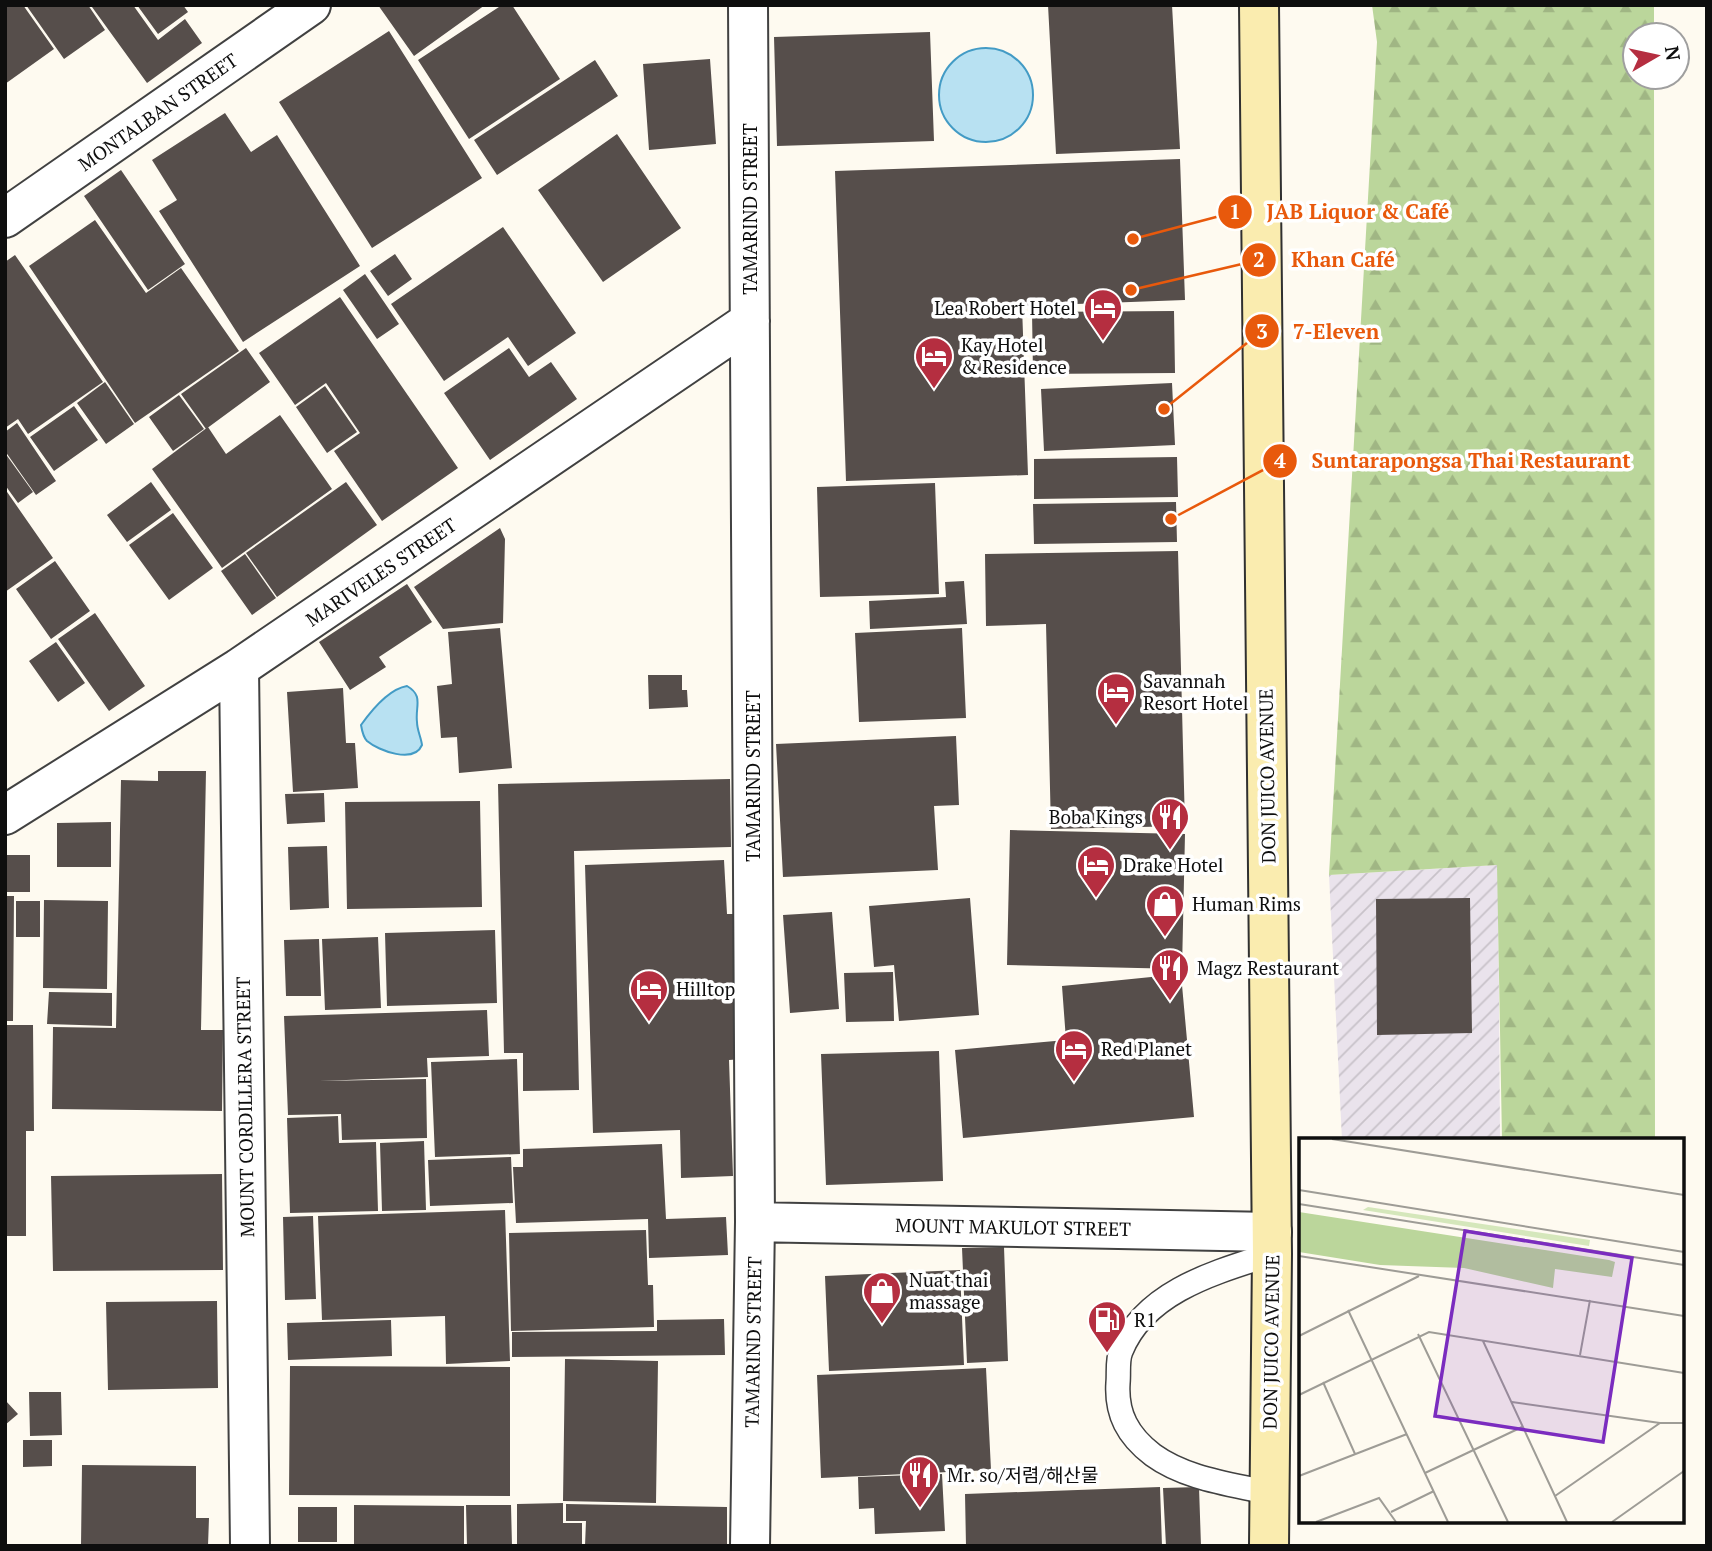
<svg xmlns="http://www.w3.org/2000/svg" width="1712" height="1551" font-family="'PT Serif','Noto Sans KR',serif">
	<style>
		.industrial { fill: url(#industrial-furrows) }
		.forest { fill: url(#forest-firs) }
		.water { fill: #b8e1f2; stroke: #439bc5; stroke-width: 2 }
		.building { fill: #564e4b }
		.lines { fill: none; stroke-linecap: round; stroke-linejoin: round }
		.service-casing { stroke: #414141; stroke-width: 26 }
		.minor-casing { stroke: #414141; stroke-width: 42 }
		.secondary-casing { stroke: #303030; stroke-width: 42 }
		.service { stroke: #fff; stroke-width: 23 }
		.minor { stroke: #fff; stroke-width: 38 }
		.secondary { stroke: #faecaf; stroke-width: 38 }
		.labels { text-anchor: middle; stroke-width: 7; stroke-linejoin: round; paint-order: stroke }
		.street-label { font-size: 19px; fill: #0e0e0e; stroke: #fff }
		.poi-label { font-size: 19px; fill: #0e0e0e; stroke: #fff; text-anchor: start }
		.inset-road { fill: none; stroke: #9e9c96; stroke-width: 2 }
		.view { fill: #7b2cbf; fill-opacity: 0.15; stroke: #7b2cbf; stroke-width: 3.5 }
		.inset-edge { fill: none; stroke: #0e0e0e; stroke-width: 3.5 }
		.leader { fill: none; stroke: #e8590c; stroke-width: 2.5 }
		.callout-dot { fill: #e8590c; stroke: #fff; stroke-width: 2.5 }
		.mark-label { font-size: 21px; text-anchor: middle; font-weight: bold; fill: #fff }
		.callout-label { font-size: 21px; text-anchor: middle; font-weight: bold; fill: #e8590c; stroke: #fff; stroke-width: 7; stroke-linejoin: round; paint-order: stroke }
	</style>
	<defs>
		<pattern id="industrial-furrows" width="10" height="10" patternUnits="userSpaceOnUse" patternTransform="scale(1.75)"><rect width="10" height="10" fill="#eae3ec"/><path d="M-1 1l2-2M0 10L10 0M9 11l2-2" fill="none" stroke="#c8c2c9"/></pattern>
		<pattern id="forest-firs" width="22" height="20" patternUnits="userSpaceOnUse" patternTransform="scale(1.75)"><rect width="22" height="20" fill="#bbd69b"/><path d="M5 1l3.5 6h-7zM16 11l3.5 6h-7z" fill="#a0b684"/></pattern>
	</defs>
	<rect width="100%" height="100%" fill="#fefaf0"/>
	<path class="industrial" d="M1498,865L1500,1140H1342L1329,875Z"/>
	<path class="forest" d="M1372,5H1654V35H1635V77H1654L1655,1140H1502L1497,865L1329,875L1377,42Z"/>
	<path class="water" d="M939 95a47 47 0 1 1 94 0a47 47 0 1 1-94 0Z
		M407,686C424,696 415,706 417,722C417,730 421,737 422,745C414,764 379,751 367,741C363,737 362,731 361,725C371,711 389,689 407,686Z"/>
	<path class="building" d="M5,5H23L54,49L5,84Z
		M26,5H88L105,30L64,59Z
		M95,5H133L158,40L185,19L202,43L147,83L92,7Z
		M137,5H183L188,12L158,34Z
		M378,5H485L414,56Z
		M502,5H512L560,79L469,139L418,60Z
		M1048,5H1172L1180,149L1056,154Z
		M389,31L482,178L372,248L279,102Z
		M930,32L934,141L777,146L774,37Z
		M710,59L716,144L649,150L643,64Z
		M595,60L618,96L497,175L474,140Z
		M225,113L251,152L277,135L360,266L243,342L159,211L177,200L152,160Z
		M617,134L681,228L603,282L538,190Z
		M1180,159L1185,300L1022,306L1028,475L846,481L835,171Z
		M121,170L185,264L148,290L84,196Z
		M95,220L146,293L181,268L239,351L135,423L29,266Z
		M503,227L576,333L528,366L508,337L444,381L391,304Z
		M395,254L412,279L388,296L370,271Z
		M15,255L103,382L28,434L18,419L5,428V262Z
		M365,274L399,324L377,339L343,290Z
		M340,297L458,468L382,521L334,451L360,433L326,383L295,405L259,353Z
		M1174,311L1175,373L1033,374L1032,312Z
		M246,348L270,382L206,429L181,394Z
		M509,348L529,377L551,362L577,399L490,460L444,393Z
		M105,382L134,424L106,444L77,403Z
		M1172,383L1175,445L1044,451L1041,389Z
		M325,386L357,432L327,453L296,407Z
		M179,395L204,429L173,451L149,417Z
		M74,406L98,440L54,471L30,437Z
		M280,415L332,489L222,568L152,469L208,427L226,454Z
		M17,423L56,481L36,495L5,451V432Z
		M5,453L33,492L18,503L5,485Z
		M1177,457L1178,497L1034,499V459Z
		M151,482L171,510L127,542L107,515Z
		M346,482L377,525L277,597L246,553Z
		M935,483L939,594L820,597L817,487Z
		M5,489L53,558L5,592Z
		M1176,502L1177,542L1034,544L1033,504Z
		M173,513L213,568L169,600L129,545Z
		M500,528L505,539L503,623L443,629L414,587Z
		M1178,551L1185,826L1051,829L1046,624L986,626L985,554Z
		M245,554L276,598L252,615L221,571Z
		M55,561L90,611L51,639L16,589Z
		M964,581L967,624L870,629L869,601L946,597L945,582Z
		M407,584L432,622L379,657L386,667L350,690L319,642Z
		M95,613L145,686L109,711L58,639Z
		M500,628L512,768L459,773L457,737L441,738L437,686L452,684L448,632Z
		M962,628L966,718L859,722L855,633Z
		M56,642L85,683L58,702L29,661Z
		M648,675H682V690H687L688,707L649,709Z
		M343,688L346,743H355L358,788L293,792L287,692Z
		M956,736L959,805L934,806L938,870L783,877L776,744Z
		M158,771H206L201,1030H223L222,1111L52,1109L53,1027L116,1028L121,780L158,781Z
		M730,779L731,847L574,851L579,1090L523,1091V1053H504L498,784Z
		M324,793L325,822L287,824L285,794Z
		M480,801L482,907L347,909L345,802Z
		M111,822V867H57V823Z
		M1010,830L1185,834L1182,969L1007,965Z
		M327,846L329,908L290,910L288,847Z
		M6,855H30V892H5Z
		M724,860L727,914H738L742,1059L729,1060L733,1176L681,1178L680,1130L593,1133L585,865Z
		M5,896H14L13,1021H5Z
		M970,898L979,1015L899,1021L894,965L874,967L869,906Z
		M1470,898L1472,1033L1377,1035L1376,899Z
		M44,900L108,901L107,989L43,988Z
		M16,901H40V937H16Z
		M832,912L839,1009L790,1013L783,915Z
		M495,930L497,1003L387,1006L385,933Z
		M378,937L381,1008L325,1010L322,939Z
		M319,939L321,996H286L284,940Z
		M893,972L894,1021L846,1022L844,973Z
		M1181,974L1194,1117L963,1138L955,1050L1066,1040L1062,986Z
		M49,992L112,993V1026L47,1024Z
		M487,1010L489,1056L427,1058L428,1077L319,1081L426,1079L427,1138L342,1140L341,1114L288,1115L284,1016Z
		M5,1025H33L34,1131H26V1236H5Z
		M939,1051L943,1181L826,1185L821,1054Z
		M517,1059L520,1154L435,1157L431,1062Z
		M338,1116L339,1143L376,1142L378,1211L290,1213L287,1118Z
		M424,1141L426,1210L382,1211L380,1143Z
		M662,1144L666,1219L726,1217L728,1255L649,1258L648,1219L516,1223L513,1167H523V1149Z
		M511,1157L513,1203L430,1206L428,1160Z
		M222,1174L223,1270L53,1271L51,1176Z
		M505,1210L510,1361L446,1364L445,1316L322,1320L318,1216Z
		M313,1216L316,1299L285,1300L283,1217Z
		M646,1230L648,1285H653L654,1327L511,1331L509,1233Z
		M1004,1247L1008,1361L967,1363L962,1248Z
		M960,1270L964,1365L829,1371L825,1276Z
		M217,1301L218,1388L108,1390L106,1302Z
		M724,1319L725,1355L512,1357V1332L657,1331V1320Z
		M391,1320L392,1356L288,1360L287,1323Z
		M565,1359L658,1361L656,1503L563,1501Z
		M290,1366L510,1367V1496L289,1495Z
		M986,1368L991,1470L821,1478L817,1375Z
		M29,1392H61L62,1435L30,1436Z
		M5,1400L18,1414L5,1425Z
		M23,1440H52V1466L23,1467Z
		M82,1465L196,1466V1518H209L208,1546H81Z
		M942,1474L945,1531L875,1534L874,1508L859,1509L858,1477Z
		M1160,1487L1162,1546H966L965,1494Z
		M1199,1487L1201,1546H1166L1163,1488Z
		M563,1503V1523H582V1546H517V1504Z
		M566,1504L727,1507V1546H585L586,1521H566Z
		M354,1505L464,1506V1546H354Z
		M466,1505H511L512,1546H467Z
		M298,1507H337V1542H298Z"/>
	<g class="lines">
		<defs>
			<path id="service" d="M1269,1493C1231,1484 1186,1479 1153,1455C1128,1436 1116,1414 1118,1383C1119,1373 1117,1360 1121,1351C1145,1291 1216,1272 1272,1254"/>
			<path id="minor" d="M748,5L755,1222L750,1546
				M5,218L311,5
				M239,668L250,1546
				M5,815L239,668L750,321
				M755,1222L1272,1232"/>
			<path id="secondary" d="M1259,5L1272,1254L1269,1546"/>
		</defs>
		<use href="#service" class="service-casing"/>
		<use href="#minor" class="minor-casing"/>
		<use href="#secondary" class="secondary-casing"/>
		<use href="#service" class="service"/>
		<use href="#minor" class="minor"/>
		<use href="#secondary" class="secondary"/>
	</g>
	<defs>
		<symbol id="hotel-pin" viewBox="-11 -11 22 30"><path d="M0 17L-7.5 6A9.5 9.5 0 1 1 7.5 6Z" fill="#b52e40" stroke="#fff"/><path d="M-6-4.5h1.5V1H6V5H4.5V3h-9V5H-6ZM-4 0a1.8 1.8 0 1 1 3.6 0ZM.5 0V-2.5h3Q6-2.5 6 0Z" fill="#fff"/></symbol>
		<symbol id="restaurant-pin" viewBox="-11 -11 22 30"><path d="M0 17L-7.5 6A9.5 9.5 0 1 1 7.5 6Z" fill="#b52e40" stroke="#fff"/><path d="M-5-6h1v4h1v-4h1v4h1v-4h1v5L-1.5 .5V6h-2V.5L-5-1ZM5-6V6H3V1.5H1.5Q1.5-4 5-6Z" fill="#fff"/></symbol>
		<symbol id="shop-pin" viewBox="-11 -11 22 30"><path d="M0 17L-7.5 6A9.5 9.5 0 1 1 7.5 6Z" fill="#b52e40" stroke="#fff"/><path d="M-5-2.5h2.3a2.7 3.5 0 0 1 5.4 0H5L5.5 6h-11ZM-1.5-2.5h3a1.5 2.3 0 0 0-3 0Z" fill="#fff"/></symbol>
		<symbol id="fuel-pin" viewBox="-11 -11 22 30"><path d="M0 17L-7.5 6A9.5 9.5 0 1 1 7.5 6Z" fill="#b52e40" stroke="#fff"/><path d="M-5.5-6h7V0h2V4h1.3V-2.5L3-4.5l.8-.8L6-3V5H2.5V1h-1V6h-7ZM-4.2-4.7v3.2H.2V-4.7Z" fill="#fff"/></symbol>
	</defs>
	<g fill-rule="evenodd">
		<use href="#hotel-pin" x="1081" y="286" width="44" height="60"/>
		<use href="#hotel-pin" x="912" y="334" width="44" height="60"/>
		<use href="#hotel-pin" x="1094" y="670" width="44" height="60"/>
		<use href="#restaurant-pin" x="1148" y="795" width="44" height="60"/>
		<use href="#hotel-pin" x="1074" y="843" width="44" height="60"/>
		<use href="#shop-pin" x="1143" y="882" width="44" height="60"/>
		<use href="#restaurant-pin" x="1148" y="946" width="44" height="60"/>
		<use href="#hotel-pin" x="627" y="967" width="44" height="60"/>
		<use href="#hotel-pin" x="1052" y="1027" width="44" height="60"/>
		<use href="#shop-pin" x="860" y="1269" width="44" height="60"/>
		<use href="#fuel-pin" x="1085" y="1298" width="44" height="60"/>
		<use href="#restaurant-pin" x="898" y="1453" width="44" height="60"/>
	</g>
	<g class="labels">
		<g class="street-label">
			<text transform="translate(158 112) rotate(-35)" y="7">MONTALBAN STREET</text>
			<text transform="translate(750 209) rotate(-90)" y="7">TAMARIND STREET</text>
			<text transform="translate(381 572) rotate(-34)" y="7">MARIVELES STREET</text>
			<text transform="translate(753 776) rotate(-90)" y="7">TAMARIND STREET</text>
			<text transform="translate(1267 776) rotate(-91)" y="7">DON JUICO AVENUE</text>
			<text transform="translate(245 1107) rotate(-91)" y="7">MOUNT CORDILLERA STREET</text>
			<text transform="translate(1013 1227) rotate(1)" y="7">MOUNT MAKULOT STREET</text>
			<text transform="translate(753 1342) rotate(-89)" y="7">TAMARIND STREET</text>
			<text transform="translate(1271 1342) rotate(-89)" y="7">DON JUICO AVENUE</text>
		</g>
		<g class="poi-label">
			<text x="1076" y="315" text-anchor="end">Lea Robert Hotel</text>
			<text x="961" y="352">Kay Hotel<tspan x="961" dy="22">&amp; Residence</tspan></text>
			<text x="1143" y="688">Savannah<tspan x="1143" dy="22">Resort Hotel</tspan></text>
			<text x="1143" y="824" text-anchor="end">Boba Kings</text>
			<text x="1123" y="872">Drake Hotel</text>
			<text x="1192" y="911">Human Rims</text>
			<text x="1197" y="975">Magz Restaurant</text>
			<text x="676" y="996">Hilltop</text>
			<text x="1101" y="1056">Red Planet</text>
			<text x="909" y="1287">Nuat thai<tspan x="909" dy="22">massage</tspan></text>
			<text x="1134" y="1327">R1</text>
			<text x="947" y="1482">Mr. so/저렴/해산물</text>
		</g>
	</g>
	<g transform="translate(1299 1138)">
		<rect width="385" height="385" fill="#fefaf0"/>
		<path d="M69,69L291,102L290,108L64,72Z" fill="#d5e7bb"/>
		<path d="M0,74L310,122L316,124L313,139L256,131L254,150L165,130L81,127L0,114Z" fill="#bbd69b"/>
		<path class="inset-road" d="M33,1L385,57M0,52L385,114M0,66L385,127M0,118L385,178M49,172L149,384M119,196L209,384M0,198L120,138M184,203L268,384M281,217L291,162M24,244L56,316M0,257L130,194L385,235M213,264L361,285M126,335L223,289M0,338L108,296M256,358L361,285H385M92,374L135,353M17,384L80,360L97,384M313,384L385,333"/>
		<path class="view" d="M166,93L333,120L304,304L136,278Z"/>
		<rect width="385" height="385" class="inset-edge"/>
	</g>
	<path class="leader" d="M1133 239L1235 212M1131 290L1259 260M1164 409L1262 331M1171 519L1280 461"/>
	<g class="callout-dot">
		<circle cx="1133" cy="239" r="7"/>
		<circle cx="1131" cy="290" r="7"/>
		<circle cx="1164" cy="409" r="7"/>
		<circle cx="1171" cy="519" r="7"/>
		<circle cx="1235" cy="212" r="18"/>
		<circle cx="1259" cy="260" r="18"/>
		<circle cx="1262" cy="331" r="18"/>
		<circle cx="1280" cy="461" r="18"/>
	</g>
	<g class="mark-label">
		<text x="1235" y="219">1</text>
		<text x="1259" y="267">2</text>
		<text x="1262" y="339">3</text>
		<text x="1280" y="468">4</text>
	</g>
	<g class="callout-label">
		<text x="1358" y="219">JAB Liquor &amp; Café</text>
		<text x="1343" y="267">Khan Café</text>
		<text x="1336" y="339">7-Eleven</text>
		<text x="1471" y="468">Suntarapongsa Thai Restaurant</text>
	</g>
	<rect width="1712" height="1551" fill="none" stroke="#0e0e0e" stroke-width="14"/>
	<g transform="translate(1656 56) rotate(81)"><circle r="33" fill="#ffffff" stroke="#9f9f9f" stroke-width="2"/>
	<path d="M0-5L12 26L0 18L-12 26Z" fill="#b52e40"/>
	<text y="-10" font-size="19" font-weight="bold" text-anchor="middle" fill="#0e0e0e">N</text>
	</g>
</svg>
